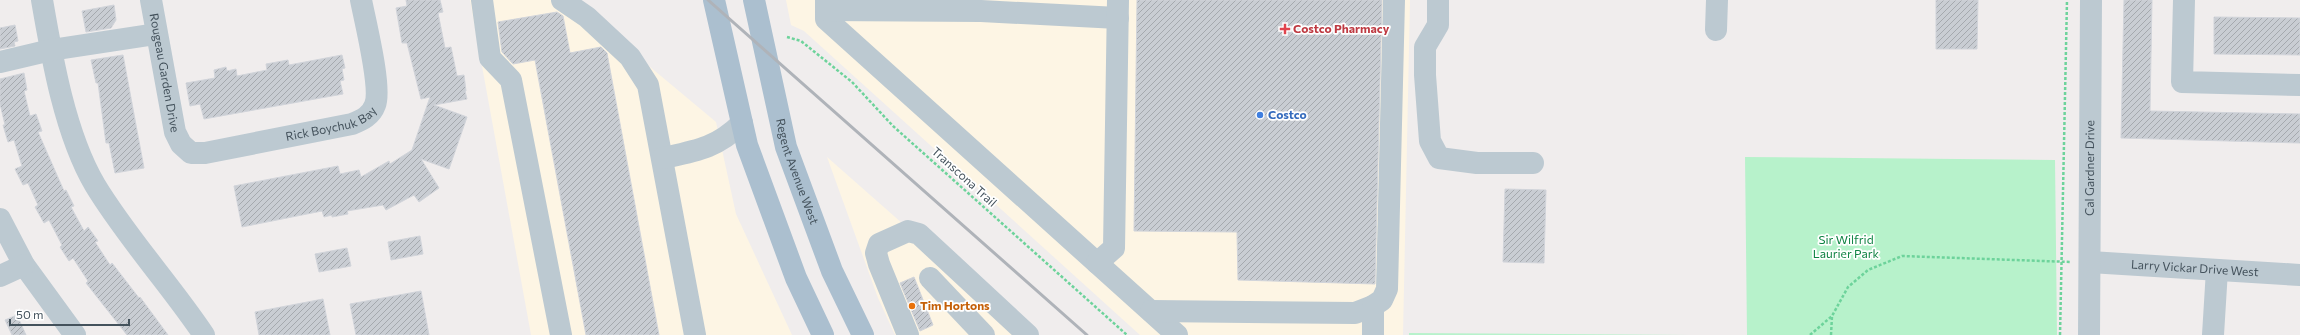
<svg xmlns="http://www.w3.org/2000/svg" width="2300" height="335" font-family="Commissioner,sans-serif">
	<style>
		.commercial { fill: #fdf5e4 }
		.green { fill: #b7f2cb }
		.building { fill: url(#building-hatch); stroke: #d1d4da }
		.lines { fill: none; stroke-linecap: round; stroke-linejoin: round }
		.path { stroke: #6dd39b; stroke-width: 2.5; stroke-dasharray: 3 2; stroke-linecap: butt }
		.minor { stroke: #bcc9d1; stroke-width: 22 }
		.major { stroke: #abbfcf; stroke-width: 22 }
		.rail { stroke: #afb3b9; stroke-width: 3 }
		.health-dot { fill: #e0444e; stroke: #fff; stroke-width: 1.5 }
		.shop-dot { fill: #3f7fe0; stroke: #fff; stroke-width: 1.5 }
		.food-dot { fill: #e8710a; stroke: #fff; stroke-width: 1.5 }
		.labels { text-anchor: middle; stroke-width: 3.5; stroke-linejoin: round; paint-order: stroke }
		.health-label { font-size: 12px; font-weight: bold; fill: #be3a42; stroke: #fff; text-anchor: start }
		.street-label { font-size: 12px; fill: #44525c; stroke: #fff }
		.shop-label { font-size: 12px; font-weight: bold; fill: #366cbe; stroke: #fff; text-anchor: start }
		.park-label { font-size: 12px; fill: #0f8343; stroke: #fff }
		.food-label { font-size: 12px; font-weight: bold; fill: #c56008; stroke: #fff; text-anchor: start }
	</style>
	<defs>
		<pattern id="building-hatch" width="6" height="6" patternUnits="userSpaceOnUse"><rect width="6" height="6" fill="#c9cdd3"/><path d="M-1 1l2-2M0 6l6-6M5 7l2-2" fill="none" stroke="#a5a9ae"/></pattern>
	</defs>
	<rect width="100%" height="100%" fill="#f0eded"/>
	<path class="commercial" d="M470,0H570L716,122L736,214L792,335H531Z
		M786,0H1410L1403,335H1140L804,31L791,25Z
		M827,157L1029,335H895L878,298Z"/>
	<path class="green" d="M1745,157L2055,160L2057,335H1747Z
		M1409,333L1689,335H1409Z"/>
	<path class="building" d="M406,0H440L443,12L438,13L445,48L451,47L457,76L464,75L466,91H465L467,99L434,105L467,117L449,169L421,159L439,188L419,202L414,195L386,210L383,205L347,211L348,214L332,217V215L324,217L322,211L242,227L234,186L338,166L340,174L359,170L361,177L389,161L390,164L412,150L430,97L421,99L407,43H402L396,8L407,6Z
		M1137,0H1382L1375,284L1238,280L1237,232L1134,231Z
		M1936,0H1978L1977,49H1936Z
		M2124,0H2152L2150,111L2300,114V143L2121,138Z
		M114,5L116,20L111,28L86,32L82,11Z
		M557,12L563,16L570,53L601,47L607,53L659,335H586L535,60L513,64L502,52L498,22Z
		M2214,17L2300,18V55L2214,54Z
		M15,25L18,41L14,42L15,46L0,49V28Z
		M123,55L144,168L115,173L109,143H106L98,83H96L91,60Z
		M342,55L345,68L342,69L344,80L340,81L343,94L204,119L200,104L190,106L186,83L215,78L214,70L226,67L227,71L236,69L237,76L267,70L266,64L288,60L289,65Z
		M24,73L27,90L24,91L30,116L36,114L42,131L38,132L64,191L66,190L74,206L71,207L84,231L88,227L98,241L95,242L110,265L112,263L139,298L140,297L168,335H127L86,283L88,281L73,258L69,261L60,247L62,245L49,220L44,223L35,207L38,205L28,183L23,185L15,169L22,166L14,140L8,142L3,125H5L0,104V79Z
		M1505,189L1546,190L1544,263L1503,262Z
		M420,236L423,254L391,260L388,242Z
		M347,248L351,266L319,272L315,254Z
		M914,277L933,325L920,331L900,283Z
		M421,291L429,335H356L350,304Z
		M323,299L330,335H259L255,312Z
		M17,315L26,335H12L5,320Z"/>
	<g class="lines">
		<path class="path" d="M787,37L801,41L852,82L893,126L1127,335
			M1810,335L1832,316L1848,287L1868,270L1902,256L2071,262
			M1831,335L1832,316
			M2060,335L2067,0"/>
		<g class="minor">
			<path d="M42,0C52,58 65,134 95,185C127,238 170,284 204,335"/>
			<path id="s1" d="M151,0L175,132L181,144L191,153H205L352,124C362,120 371,116 375,105C382,88 365,21 361,0"/>
			<path d="M482,0L490,58L511,80L561,335"/>
			<path d="M562,0L587,17L630,57L648,85L695,335"/>
			<path d="M826,0V19L1177,335"/>
			<path d="M1438,0V25L1425,47V75L1430,141L1439,158L1477,163H1533"/>
			<path d="M2184,0L2182,82L2300,85"/>
			<path d="M826,10L981,11L1118,18"/>
			<path d="M1716,30L1717,0"/>
			<path d="M0,62L51,50L156,34"/>
			<path d="M663,158C696,151 717,148 742,123"/>
			<path d="M0,219L24,265L75,335"/>
			<path id="s2" d="M2090,262L2300,275"/>
			<path d="M1097,263L1114,248L1118,0"/>
			<path d="M0,276L24,265"/>
			<path d="M930,278L984,335"/>
			<path d="M1151,311L1355,313L1373,306"/>
			<path d="M908,335L879,264L876,253L879,244L908,231L919,234L1028,335"/>
			<path d="M1373,335V306L1382,300L1387,289L1394,0"/>
			<path id="s3" d="M2089,335L2091,0"/>
			<path d="M2213,335L2217,270"/>
		</g>
		<g class="major">
			<path d="M714,0L747,145L796,278L823,335"/>
			<path id="s4" d="M754,0L786,147L832,271L863,335"/>
		</g>
		<path class="rail" d="M708,0L1087,335"/>
	</g>
	<path class="health-dot" d="M1283 23h4v4h4v4h-4v4h-4v-4h-4v-4h4z"/>
	<circle class="shop-dot" cx="1260" cy="115" r="4"/>
	<circle class="food-dot" cx="912" cy="306" r="4"/>
	<g class="labels">
		<g class="health-label">
			<text x="1293" y="33">Costco Pharmacy</text>
		</g>
		<g class="street-label">
			<text dy="4" stroke="none"><textPath href="#s1" startOffset="74">Rougeau Garden Drive</textPath></text>
			<text dy="4" stroke="none"><textPath href="#s1" startOffset="305">Rick Boychuk Bay</textPath></text>
			<text dy="4" stroke="none"><textPath href="#s3" startOffset="167">Cal Gardner Drive</textPath></text>
			<text dy="4" stroke="none"><textPath href="#s4" startOffset="177">Regent Avenue West</textPath></text>
			<text transform="translate(964 177) rotate(42)" y="4">Transcona Trail</text>
			<text dy="4" stroke="none"><textPath href="#s2" startOffset="105">Larry Vickar Drive West</textPath></text>
		</g>
		<g class="shop-label">
			<text x="1268" y="119">Costco</text>
		</g>
		<g class="park-label">
			<text x="1846" y="244">Sir Wilfrid<tspan x="1846" dy="14">Laurier Park</tspan></text>
		</g>
		<g class="food-label">
			<text x="920" y="310">Tim Hortons</text>
		</g>
	</g>
	<path d="M10 319v6h119v-6" fill="none" stroke="#44525c" stroke-width="2"/>
	<text x="16" y="319" font-size="12" fill="#44525c" stroke="#ffffff" stroke-width="3" paint-order="stroke">50 m</text>
</svg>
